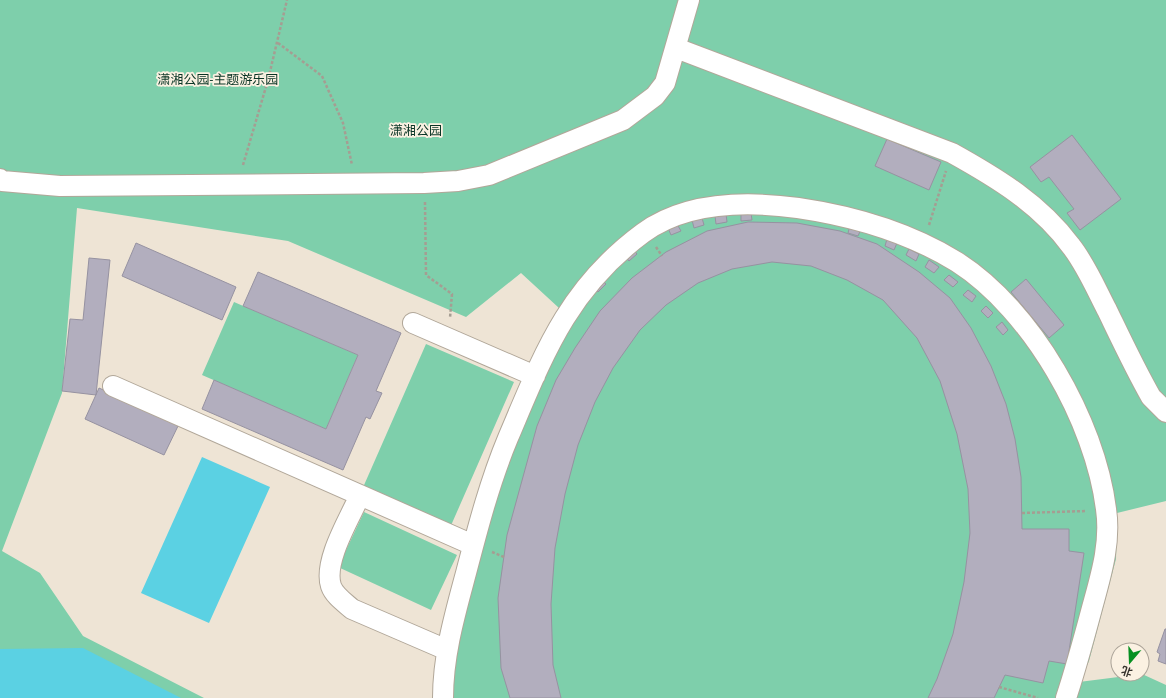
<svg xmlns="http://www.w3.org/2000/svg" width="1166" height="698" font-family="Ubuntu,'Noto Sans SC',sans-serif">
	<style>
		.green { fill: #7ecfab }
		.water { fill: #5bd1e3 }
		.building { fill: #b2aebe; stroke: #9692a1 }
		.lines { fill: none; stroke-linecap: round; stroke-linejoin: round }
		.minor-casing { stroke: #b1a799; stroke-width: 22 }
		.path { stroke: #a59d92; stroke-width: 2.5; stroke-dasharray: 3 2; stroke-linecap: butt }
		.minor { stroke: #fff; stroke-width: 20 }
		.labels { text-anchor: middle; stroke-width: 3.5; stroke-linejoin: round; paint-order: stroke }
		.park-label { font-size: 13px; fill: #093525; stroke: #fbf1e2 }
	</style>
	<rect width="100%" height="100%" fill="#eee4d5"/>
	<path class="green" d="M0,0H1166V501L1117,513L1116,559L1089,661L1079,682L1142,674L1166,685V698H438L524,383L539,344L559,308L521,273L466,317L288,241L77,208L62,393L2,551L40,573L83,636L204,698H0Z
		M234,302L358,355L326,429L202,375Z
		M426,344L514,382L449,530L361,492Z
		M364,512L457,555L431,610L338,567Z"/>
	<path class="water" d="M202,457L270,487L209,623L141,593Z
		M83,648L181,698H0V649Z"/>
	<path class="building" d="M1072,135L1121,199L1080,230L1067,213L1074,209L1049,177L1041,182L1030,167Z
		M887,139L941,162L929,190L875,166Z
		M741,213H751L752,220L741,221Z
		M726,214L727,222L716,224L715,216Z
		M702,218L704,225L694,228L692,220Z
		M748,222L797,223L840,231L877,244L919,272L950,298L971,328L991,366L1006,404L1015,439L1021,477L1022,529H1069V551L1084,553L1067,664L1049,661L1043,683L1005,675L994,698H928L937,679L953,634L964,582L970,533L968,489L957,434L940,381L917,338L883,300L847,280L811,266L772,262L732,269L698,283L666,305L640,330L613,368L595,402L578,445L565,494L555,548L551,604L553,665L561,698H510L501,668L498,598L507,535L537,426L556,380L575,348L600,311L632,278L666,252L707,231Z
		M677,224L681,231L671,235L668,228Z
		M850,225L861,229L858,236L848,233Z
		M887,239L897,243L894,250L885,246Z
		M136,243L236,287L222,320L122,276Z
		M632,248L637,254L629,261L624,255Z
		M909,249L919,254L916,261L906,255Z
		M89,258L110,260L96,395L62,391L70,319L83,320Z
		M929,260L939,267L934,273L925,267Z
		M258,272L401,333L376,391L382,393L370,419L366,417L343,470L202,409L214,380L326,429L358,355L243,306Z
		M949,275L958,282L953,287L944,280Z
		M600,279L606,284L598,292L593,287Z
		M1026,279L1064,325L1049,338L1011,292Z
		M968,290L976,296L972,302L963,295Z
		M986,306L993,313L988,318L981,311Z
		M1002,322L1008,330L1003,335L996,327Z
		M99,388L179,424L164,455L85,419Z
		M1165,629H1166V664L1158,661L1160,654L1157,652Z"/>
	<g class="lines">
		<defs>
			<path id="minor" d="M676,48L952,153C997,178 1040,204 1071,246C1086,265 1096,289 1107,310C1121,339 1135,369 1151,397L1166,412
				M0,179L2,181L60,186L424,183L458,181L489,175L623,120L655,96L665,83L689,0
				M413,323L535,376
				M113,386L473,545
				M360,495C350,518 323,561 331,586C334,595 344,602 352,609L447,650
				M443,698C443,655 455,614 466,573C478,527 490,481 508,438C543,356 567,289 643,233C687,201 747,201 798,208C853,216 910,233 957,262C1032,310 1095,421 1106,509C1111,543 1101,575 1092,608C1084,638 1076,668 1066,698"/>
		</defs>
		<use href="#minor" class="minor-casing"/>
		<path class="path" d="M278,43L322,76L343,123L352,165
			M243,165L268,80L287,0
			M425,202L426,275L452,294L450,318
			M929,225L946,171
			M656,247L662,256
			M1022,513L1086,511
			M492,552L504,557
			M999,687L1038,698"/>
		<use href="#minor" class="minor"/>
	</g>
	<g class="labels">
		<g class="park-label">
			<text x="218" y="84">潇湘公园-主题游乐园</text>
			<text x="416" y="135">潇湘公园</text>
		</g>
	</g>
	<g transform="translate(1130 662) rotate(199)"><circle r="19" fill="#fbf1e2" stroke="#aca499"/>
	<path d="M0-3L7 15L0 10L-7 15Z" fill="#079021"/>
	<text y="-6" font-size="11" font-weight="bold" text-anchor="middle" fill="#35312b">北</text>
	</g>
</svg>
